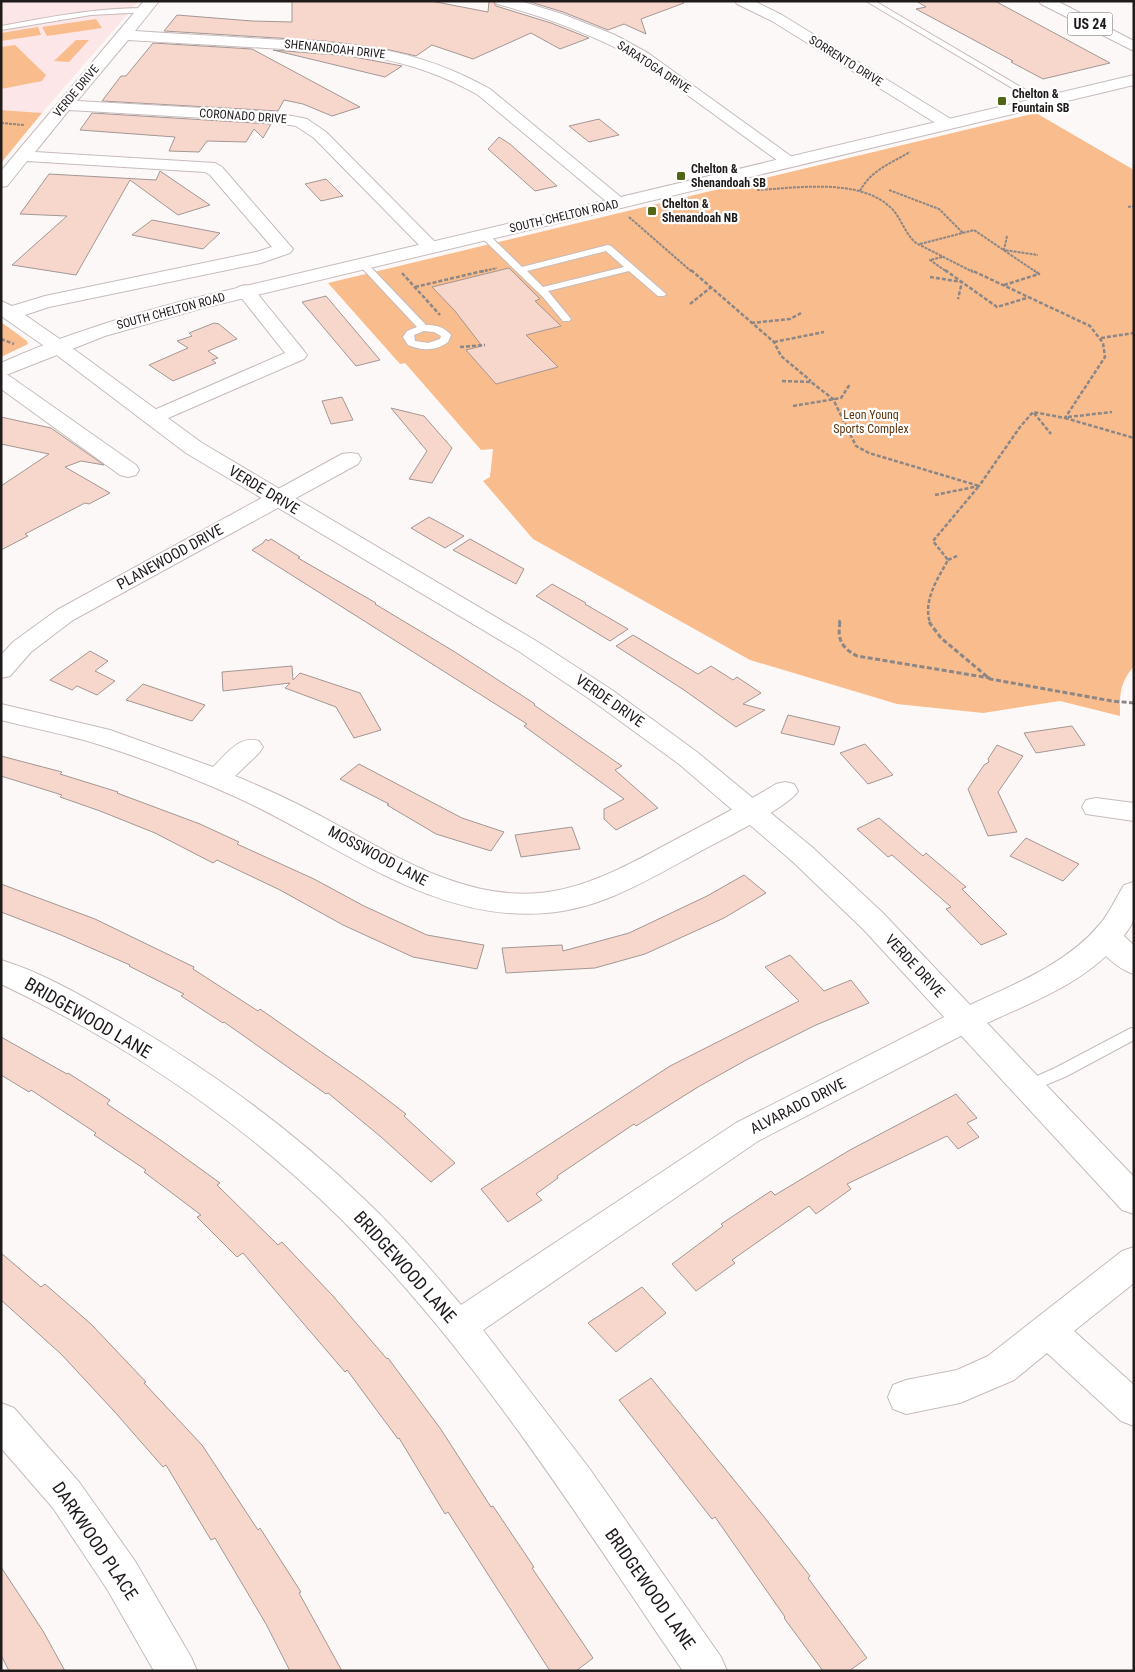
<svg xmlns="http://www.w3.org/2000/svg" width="1135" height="1672" font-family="'Roboto Condensed',sans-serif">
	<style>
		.built { fill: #fde6e7 }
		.green { fill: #f9bc8d }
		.building { fill: #f7d6cc; stroke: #a39794 }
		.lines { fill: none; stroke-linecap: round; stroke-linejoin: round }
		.service-casing { stroke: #c7bbbb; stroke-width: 2 }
		.minor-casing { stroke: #c7bbbb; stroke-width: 2 }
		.tertiary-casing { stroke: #c7bbbb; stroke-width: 2 }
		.secondary-casing { stroke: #c7bbbb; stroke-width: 2 }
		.trunk-casing { stroke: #c7bbbb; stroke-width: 2 }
		.path-far2 { stroke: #8c8787; stroke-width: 2; stroke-dasharray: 3 1; stroke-linecap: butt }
		.path-far1 { stroke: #8c8787; stroke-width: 2.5; stroke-dasharray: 4 2; stroke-linecap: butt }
		.path { stroke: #8c8787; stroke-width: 3; stroke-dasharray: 5 2.5; stroke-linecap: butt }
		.service { fill: #fff; fill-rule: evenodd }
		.minor { fill: #fff; fill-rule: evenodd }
		.tertiary { fill: #fff; fill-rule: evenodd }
		.secondary { fill: #fff; fill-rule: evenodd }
		.trunk { fill: #fff; fill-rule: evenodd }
		.poi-dot { fill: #506614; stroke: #fff; stroke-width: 2 }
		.labels { text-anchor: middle; stroke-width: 4.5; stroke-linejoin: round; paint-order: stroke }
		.far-street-label { font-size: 12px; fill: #201b1b; stroke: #fff }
		.far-poi-label { font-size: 12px; font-weight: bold; fill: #201b1b; stroke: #fff; text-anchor: start }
		.far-park-label { font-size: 12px; fill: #5d330d; stroke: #fff }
		.shield { fill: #fff; stroke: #635f5f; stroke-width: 1 }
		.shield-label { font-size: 14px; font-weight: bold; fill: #201b1b }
		.street-label { font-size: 15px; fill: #201b1b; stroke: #fff }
		.near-street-label { font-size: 18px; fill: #201b1b; stroke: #fff }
	</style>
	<rect width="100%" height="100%" fill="#fdf8f8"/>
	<path class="built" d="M1,1H139L42,113L1,110Z"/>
	<path class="green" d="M96,19L102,28L47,36L42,27Z
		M38,27L41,35L1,41V33Z
		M76,40H89L69,62L54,61Z
		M15,45L46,75L42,81L1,89V47Z
		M1,110L42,113L1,163Z
		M1036,113L1134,170V666C1119,684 1120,694 1120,716L1060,701L983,713L897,704L750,660L533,539L483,481L490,477L493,449L481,450L405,363L400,364L328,283Z
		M1,322L27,341L28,344L1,357Z"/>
	<path class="building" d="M292,1H431L488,12L489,1H493L496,6L551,23L589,38L560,49L531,33L473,59L432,45L416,56L381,48L325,41L164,31L177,15L252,21L292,22Z
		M527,1H683L684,3L641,19L646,34L624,24L608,30L563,12Z
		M916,1H995L1110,63L1043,79L1011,62L1013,61L916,9L926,7Z
		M153,43L252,49L360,107L332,116L303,104L284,100L278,111L102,101L121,76H126Z
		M273,50L349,56L402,66L385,77Z
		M92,113L271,124L263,138L254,129L246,142L207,141L199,152L169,151L175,137L80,130Z
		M599,119L619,135L589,142L569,126Z
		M499,137L510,144L557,186L535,191L488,149Z
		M160,171L210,205L178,215L130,180L76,275L12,265L67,216L20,214L49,174L156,180Z
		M326,179L343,196L321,201L305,184Z
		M152,220L220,233L203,249L132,235Z
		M509,268L540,299L535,301L561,326L526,335L558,367L496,384L466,350L482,346L455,311L432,287Z
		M326,296L380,360L356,366L302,302Z
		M214,323L219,324L237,339L208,351L218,358L212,360L216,363L173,381L149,365L188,348L177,341L192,336L189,333Z
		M342,397L353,420L331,424L322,401Z
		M391,408L424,416L452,448L432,483L409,479L427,451Z
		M1,417L51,428L104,465L81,461L65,467L110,493L89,504L85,503L25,534L28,536L1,550V486L49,454L1,444Z
		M429,517L464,536L445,548L411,528Z
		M266,539L268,541L271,539L300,557L298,558L376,603L375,604L455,652L535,704L534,705L622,766L615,770L658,808L616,830L604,819V809L624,799L524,726L527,724L252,550L263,543Z
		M470,539L524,569L516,584L453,550Z
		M552,584L586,603L585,604L628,629L610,641L536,596Z
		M633,635L698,674L711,666L733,680L737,677L761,693L743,704L765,710L736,727L684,690L616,646Z
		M90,651L108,661L95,671L115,681L97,695L77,686L72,690L50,680Z
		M292,666L293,680L300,673L360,693L381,730L354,738L336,707L285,688L290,683L223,691L222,672Z
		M143,684L205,705L192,721L126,700Z
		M788,715L840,727L834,745L781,733Z
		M1072,726L1085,745L1036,753L1024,733Z
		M865,744L893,775L868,784L840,753Z
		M997,745L1023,756L998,792L1017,832L988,836L968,789L984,765L989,762L988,759Z
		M1,756L62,772L60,774L118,792L117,793L200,824L239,842L237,844L314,879L364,906L427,935L484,945L477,969L413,957L343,925L280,890L217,860L213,863L155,833L100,811L60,797L62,795L1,776Z
		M359,764L462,818L504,832L491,851L436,834L387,805L389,804L340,779Z
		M879,818L923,856L926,853L966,887L962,889L1007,934L981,945L946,909L951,907L892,855L888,857L857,829Z
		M572,827L580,849L521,857L515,835Z
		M1026,838L1079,864L1063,881L1010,856Z
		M744,875L766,893L724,918L645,954L595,968L506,973L502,948L562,945L563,951L629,933L707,896Z
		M1,884L95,919L194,967L193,969L258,1011L260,1009L363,1081L406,1114L404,1116L455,1163L431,1182L381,1137L328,1093L326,1094L224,1022L223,1023L181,996L184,994L129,966L130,965L61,935L1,912Z
		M790,955L824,991L851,980L869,1003L816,1025L748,1059L698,1087L636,1126L634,1124L557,1176L558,1178L536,1194L542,1200L508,1222L481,1189L670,1066L799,1001L765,967Z
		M1,1037L67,1074L68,1073L110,1100L107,1104L162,1141L220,1183L217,1185L278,1245L282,1242L333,1296L387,1359L388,1358L440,1428L491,1507L493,1506L534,1567L532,1568L593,1658L576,1671H550L448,1512L445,1514L399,1438L398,1439L347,1370L345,1372L243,1253L237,1257L197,1217L201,1215L144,1172L146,1170L94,1135L96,1133L31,1090L29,1092L1,1075Z
		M956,1094L977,1118L967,1123L979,1137L958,1149L947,1136L847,1184L851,1189L816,1214L809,1206L732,1260L735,1263L696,1291L672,1264L723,1226L721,1224L771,1191L775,1195L850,1150Z
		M1,1253L41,1287L45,1284L91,1324L146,1382L144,1383L202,1445L258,1530L260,1528L301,1592L299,1593L342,1671H290L266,1624L215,1538L211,1540L166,1465L163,1467L113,1410L61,1354L1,1300Z
		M642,1287L666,1313L616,1352L588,1323Z
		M651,1378L765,1518L810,1576L808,1578L867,1658L849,1671H823L784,1618L785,1617L715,1517L712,1519L619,1400Z
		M1,1567L43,1631L65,1671H9L1,1655Z"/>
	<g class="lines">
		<defs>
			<path id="service" d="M866,1H875L1046,102L1039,104Z
				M145,8L149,10L148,12L91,15L1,30V26C49,17 96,8 145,8Z
				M484,232L487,233L522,267L608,245L611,246L666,294L664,296H658L629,271L548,291L571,319L569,321H563L543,297L481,237V233ZM606,251L624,267L543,287L527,271Z
				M362,260L365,261L426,325C436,325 444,327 451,335L448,342C436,351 422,351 408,345L403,337L407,331L417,327L359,265L357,263ZM424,331L434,332L441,336L440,339L428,343L415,341L414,335Z
				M1131,1028L1134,1029V1040L1067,1076L1027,1093L1021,1091L1019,1087L1021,1083L1055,1068Z"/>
			<path id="minor" d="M144,1H159L135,31C178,34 221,36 265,39C349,43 414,46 490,89L628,203L625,207L619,208L613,207L478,95C406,54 346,52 265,48C219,45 173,43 128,40L77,101L272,112L307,119L326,132L440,247L437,251L431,252L425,251L314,138L296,126L272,122L69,110L35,152L215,163L222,167L293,249L290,253L261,263L49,307L25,315L64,342L67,346L64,350L57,352L50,350L1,316V301L12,306L45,296L256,252L272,247L210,175L205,172L27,161L7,186L1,187V171Z
				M495,1H520L562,14L615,35L648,53L799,162L797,166H785L638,59C593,35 546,17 497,4Z
				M735,1H754L782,15L954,121L956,124L954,127H942L772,21L737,4Z
				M245,285L252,287L304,351L307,355L304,359L159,422L152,424L145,422L142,418L145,414L285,353L236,291L238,287Z
				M1,373L8,375L136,465L139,470L136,475L128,477L120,475L1,389Z
				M350,453L358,454L361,459L358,464L73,620L31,652L10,676L1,678V655L13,642L57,610L342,454Z
				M1,704L110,730L213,767C227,754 239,735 259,741L263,747L259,753L235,776C272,791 307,808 341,827C375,845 410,866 447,879C539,912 592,885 673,841C707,823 742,805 776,784L785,782L794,784L798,791C789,807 719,841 699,852C651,878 602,909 546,913C431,923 336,842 236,797C191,777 143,758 94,743C64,734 32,728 1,720Z
				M1096,798L1134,803V821L1086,814L1082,807L1086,800Z
				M1106,926L1116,929L1134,945V974C1117,969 1100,952 1091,937L1096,929Z
				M1,960C44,973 85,998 124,1020C210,1070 292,1130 364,1199C399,1232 430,1268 461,1305L736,1123L954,1012L965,1008L976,1012L980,1020L976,1028L758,1141L483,1330L589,1468L721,1657L727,1671H683C577,1516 475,1352 341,1219C243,1122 125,1043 1,984Z
				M1134,1247V1283L1074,1331L1134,1385V1426L1121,1421L1047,1353L1014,1380L960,1403L906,1414L893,1409L888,1397L893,1385L906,1380L957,1370L988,1356L1122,1251Z
				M1,1403L14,1408L79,1482L135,1561L191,1657L197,1671H154L107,1589L53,1508L1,1448Z"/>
			<path id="tertiary" d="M57,340L64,342L202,443L538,642L612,690L697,752L812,847L883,913L970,1005C1015,984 1067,964 1100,924C1110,912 1116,898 1124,885L1134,882C1134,893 1135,910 1133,920C1132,926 1126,932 1123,937C1091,980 1035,1001 987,1023L1134,1177V1214L1122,1210L863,929L792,861L679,764L594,702L520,652L186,453L50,350L47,346L50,342Z"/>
			<path id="secondary" d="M1134,75V85L203,308L105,336L1,377V363C62,335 126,316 191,299Z"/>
			<path id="trunk" d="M1039,1H1057L1134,41V51L1041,4Z"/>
		</defs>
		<use href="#service" class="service-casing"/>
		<use href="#minor" class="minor-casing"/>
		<use href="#tertiary" class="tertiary-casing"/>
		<use href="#secondary" class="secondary-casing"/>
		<use href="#trunk" class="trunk-casing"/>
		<path class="path-far2" d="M1,123L24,125
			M757,190C797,188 857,178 889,206C901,216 904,233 916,243L973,272
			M889,190L939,209L963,233
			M860,191C870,171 891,163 910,152
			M1128,207L1134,206
			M629,217L692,272
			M1007,236L1004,250L1038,255
			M920,244L974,230L1036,272
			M942,257L930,260L947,272
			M481,272L497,268"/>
		<path class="path-far1" d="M691,270L774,342L781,356L811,381
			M945,270L997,307L1030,297
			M402,273L440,315
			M930,277L962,282L958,299
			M1004,285L1039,274L1034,270
			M415,287L487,270
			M690,304L710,288
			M751,323L790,319L801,313
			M1101,338L1134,333
			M1,339L14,344
			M774,342L824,332
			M460,347L485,345
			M782,381L811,382L833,399L856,446L869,453L979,486L933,541L948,560C937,580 923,600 930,623
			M793,406L841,398L850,384
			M1034,413L1051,434
			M1068,417L1112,412
			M1065,418L1134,438
			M935,495L979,486L1020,427L1033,412L1065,418L1105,357L1103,343L1090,326L971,270
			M948,560L959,555
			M839,623L840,620"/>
		<path class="path" d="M840,622C837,640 842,648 857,656L990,678
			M929,622L941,638L990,679L1112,701L1134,703"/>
		<use href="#service" class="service"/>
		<use href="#minor" class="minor"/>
		<use href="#tertiary" class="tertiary"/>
		<use href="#secondary" class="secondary"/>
		<use href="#trunk" class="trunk"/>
	</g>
	<g class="poi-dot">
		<rect x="997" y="96" width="10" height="10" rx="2.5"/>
		<rect x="676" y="171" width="10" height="10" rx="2.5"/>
		<rect x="647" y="206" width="10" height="10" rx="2.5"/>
	</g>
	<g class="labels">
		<g class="far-street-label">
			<text transform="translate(335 49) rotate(6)" y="4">SHENANDOAH DRIVE</text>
			<text transform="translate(846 61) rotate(32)" y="4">SORRENTO DRIVE</text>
			<text transform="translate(654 67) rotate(33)" y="4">SARATOGA DRIVE</text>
			<text transform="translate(76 91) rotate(-50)" y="4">VERDE DRIVE</text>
			<text transform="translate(243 116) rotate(4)" y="4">CORONADO DRIVE</text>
			<text transform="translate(564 216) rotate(-13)" y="4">SOUTH CHELTON ROAD</text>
			<text transform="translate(171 311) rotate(-15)" y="4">SOUTH CHELTON ROAD</text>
		</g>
		<g class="far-poi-label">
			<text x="1012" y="98">Chelton &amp;<tspan x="1012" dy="14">Fountain SB</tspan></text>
			<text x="691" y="173">Chelton &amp;<tspan x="691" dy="14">Shenandoah SB</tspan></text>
			<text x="662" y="208">Chelton &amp;<tspan x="662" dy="14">Shenandoah NB</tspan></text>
		</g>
		<g class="far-park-label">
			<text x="871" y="419">Leon Young<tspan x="871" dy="14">Sports Complex</tspan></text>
		</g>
		<rect class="shield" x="1067.5" y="12.5" width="45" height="23" rx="4"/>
		<g class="shield-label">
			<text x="1090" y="29">US 24</text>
		</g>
		<g class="street-label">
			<text transform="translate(264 490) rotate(31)" y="5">VERDE DRIVE</text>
			<text transform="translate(170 557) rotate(-29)" y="5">PLANEWOOD DRIVE</text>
			<text transform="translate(610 701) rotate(35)" y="5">VERDE DRIVE</text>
			<text transform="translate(378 856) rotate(28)" y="5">MOSSWOOD LANE</text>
			<text transform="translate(915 966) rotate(47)" y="5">VERDE DRIVE</text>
			<text transform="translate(798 1106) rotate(-27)" y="5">ALVARADO DRIVE</text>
		</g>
		<g class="near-street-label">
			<text transform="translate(88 1018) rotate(30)" y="6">BRIDGEWOOD LANE</text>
			<text transform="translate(405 1267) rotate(48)" y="6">BRIDGEWOOD LANE</text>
			<text transform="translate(95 1541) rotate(56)" y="6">DARKWOOD PLACE</text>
			<text transform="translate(650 1589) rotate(55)" y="6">BRIDGEWOOD LANE</text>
		</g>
	</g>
	<rect width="1135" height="1672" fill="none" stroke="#201b1b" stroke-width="5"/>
</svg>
